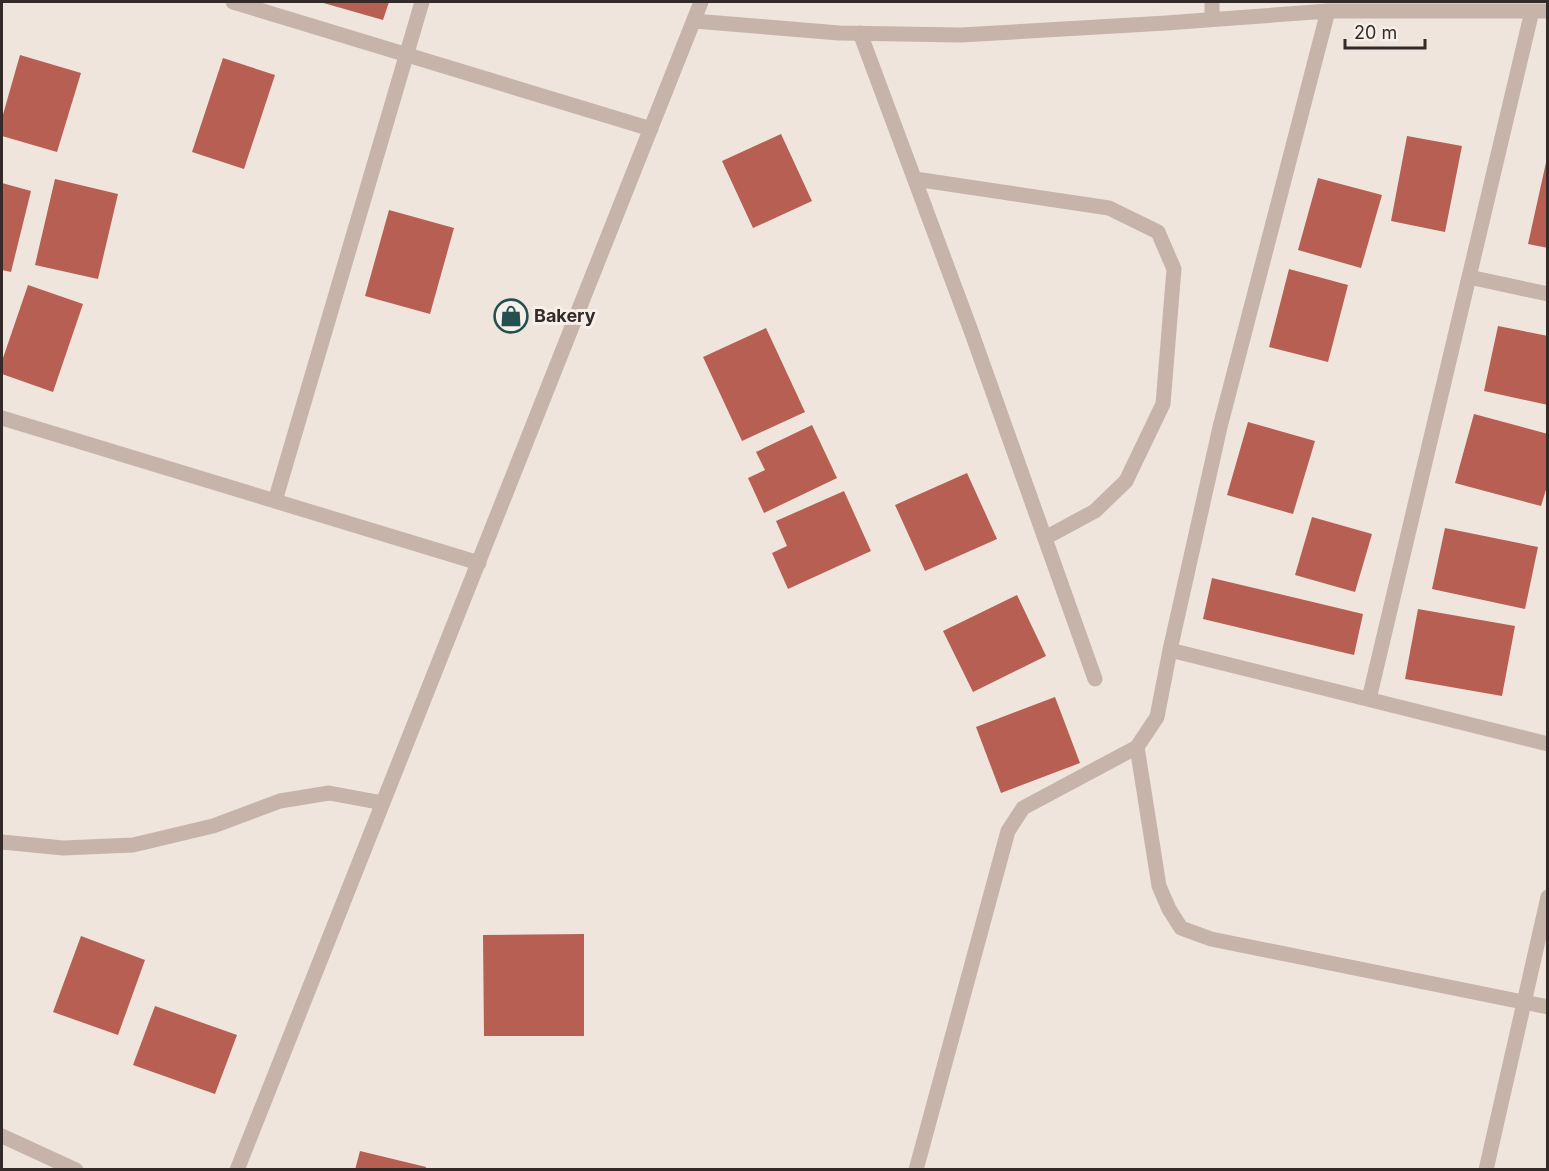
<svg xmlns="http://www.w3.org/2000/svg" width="1549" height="1171" font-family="Inter,sans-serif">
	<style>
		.building { fill: #b75f53 }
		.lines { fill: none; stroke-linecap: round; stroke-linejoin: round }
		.service { stroke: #c6b4ab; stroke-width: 15 }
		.minor { stroke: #c6b4ab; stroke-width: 15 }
		.labels { text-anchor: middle; stroke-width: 6; stroke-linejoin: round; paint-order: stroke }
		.poi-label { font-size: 18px; font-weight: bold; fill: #342b29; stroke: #f7efe9; text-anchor: start }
	</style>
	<rect width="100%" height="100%" fill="#efe5dd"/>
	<path class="building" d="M320,2H389L383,20Z
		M20,55L81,73L57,152L2,136V118Z
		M223,58L275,75L244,169L192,152Z
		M781,134L812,201L753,228L722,161Z
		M1407,136L1462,146L1445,232L1391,221Z
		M1547,158H1548V248L1528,244Z
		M1318,178L1382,195L1361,268L1298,250Z
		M55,179L118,194L98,279L35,265Z
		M2,183L31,191L11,272L2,270Z
		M389,210L454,228L430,314L365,296Z
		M1289,269L1348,285L1328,362L1269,347Z
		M28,285L83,304L53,392L2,374V361Z
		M1498,326L1548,336V405L1484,391Z
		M766,328L805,412L742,441L703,357Z
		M1474,414L1548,434V483L1541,506L1455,483Z
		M1248,422L1315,441L1293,514L1227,495Z
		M812,425L837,478L764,513L748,478L765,470L756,452Z
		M967,473L997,539L925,571L895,505Z
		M844,491L871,551L788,589L772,553L787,546L776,521Z
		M1312,517L1372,534L1355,592L1295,575Z
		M1445,528L1538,547L1525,609L1432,589Z
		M1212,578L1363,614L1354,655L1203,619Z
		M1017,595L1046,656L973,692L943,631Z
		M1418,609L1515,626L1502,696L1405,679Z
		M1055,697L1080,763L1001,793L976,727Z
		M584,934V1036H484L483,935Z
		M81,936L145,960L118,1035L53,1012Z
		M155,1006L237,1035L215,1094L133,1065Z
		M360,1151L426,1167V1170H355Z"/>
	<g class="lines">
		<path class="service" d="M860,33L970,328L1095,679
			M915,179L1109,208L1158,232L1174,269L1163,404L1126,481L1095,511L1045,538"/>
		<path class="minor" d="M233,2L651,129
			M1212,19V2
			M694,21L839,33L961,35L1166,23L1328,11H1548
			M1469,277L1548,294
			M2,418L479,563
			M275,501L422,2
			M1170,650L1548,744
			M1369,699L1532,11
			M1137,747L1159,886L1169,909L1181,928L1211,939L1548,1007
			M2,842L63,848L133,845L213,826L280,801L329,793L383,803
			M2,1136L76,1170
			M237,1170L701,2
			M916,1170L1008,831L1023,808L1137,747L1157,717L1170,650L1220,427L1328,11
			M1486,1170L1548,897"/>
	</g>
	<defs>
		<symbol id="shop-ring" viewBox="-11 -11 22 22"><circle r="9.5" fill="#f7efe9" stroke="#24514e" stroke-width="1.5"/><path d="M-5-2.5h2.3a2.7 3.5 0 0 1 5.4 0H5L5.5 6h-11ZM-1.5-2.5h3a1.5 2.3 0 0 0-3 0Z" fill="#24514e"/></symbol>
	</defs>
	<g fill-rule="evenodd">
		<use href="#shop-ring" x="492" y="297" width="38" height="38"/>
	</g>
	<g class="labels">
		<g class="poi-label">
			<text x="534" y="322">Bakery</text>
		</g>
	</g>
	<rect width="1549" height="1171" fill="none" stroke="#342b29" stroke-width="6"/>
	<path d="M1345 39v9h80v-9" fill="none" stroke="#342b29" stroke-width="3"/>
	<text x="1354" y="39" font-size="18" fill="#342b29" stroke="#f7efe9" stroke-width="4.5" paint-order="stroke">20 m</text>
</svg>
